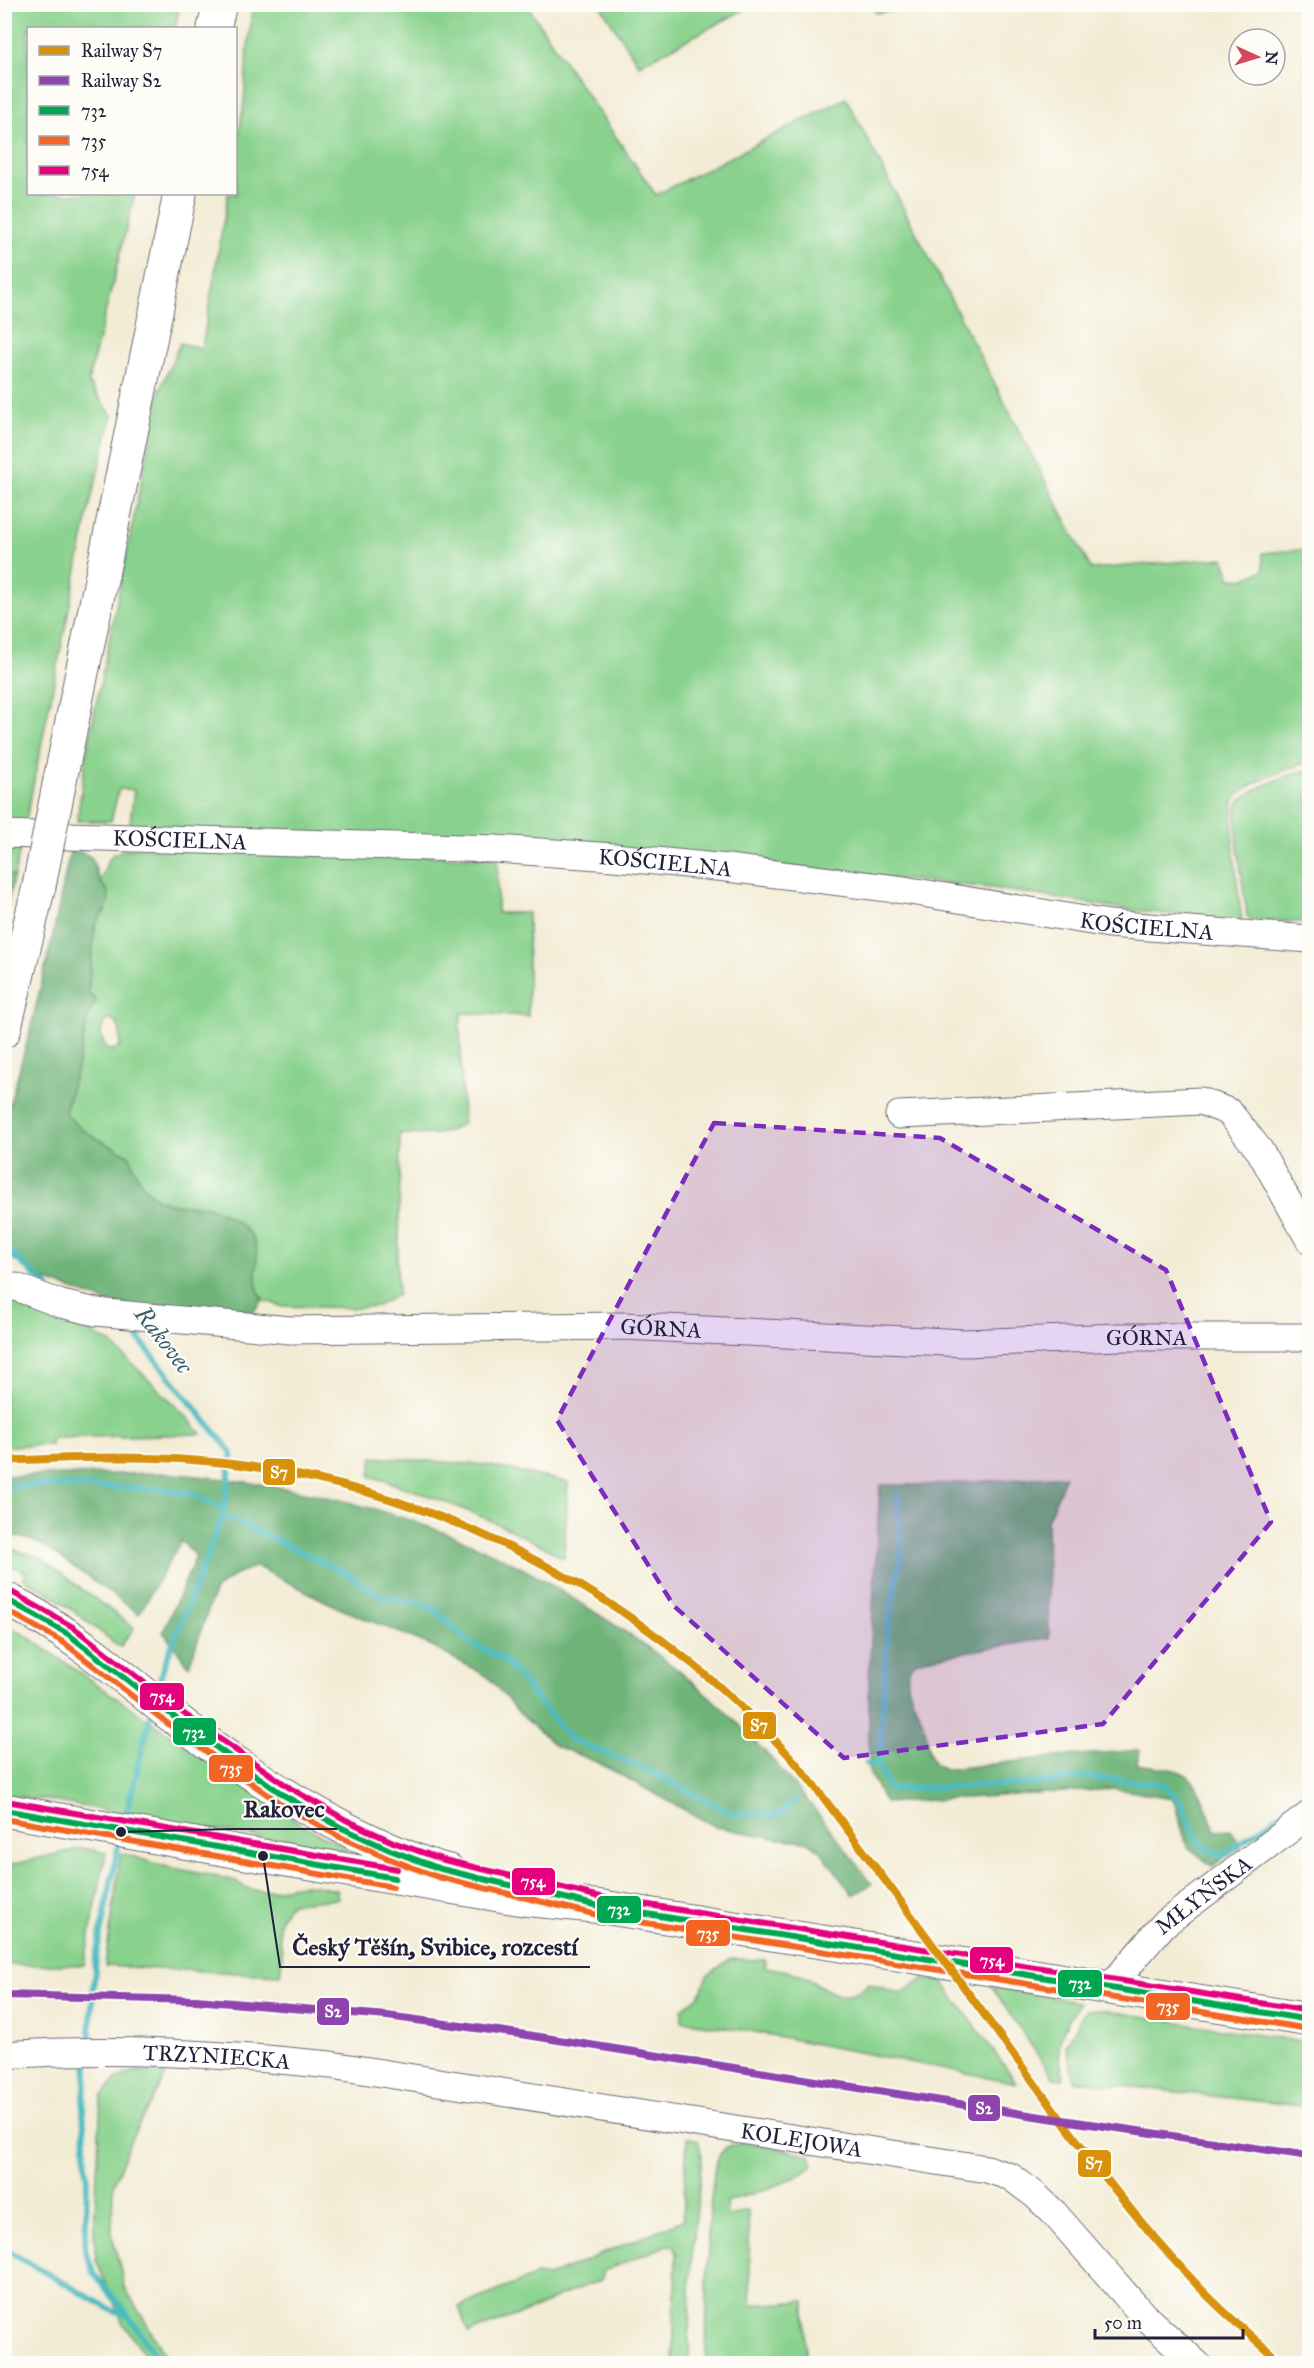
<svg xmlns="http://www.w3.org/2000/svg" width="1314" height="2368" font-family="'IM FELL Great Primer',serif">
	<style>
		.green { fill: #89d28d; stroke: #567a64; stroke-width: 1.5; fill-rule: evenodd }
		.forest { fill: #6eb478; stroke: #486b5a; stroke-width: 1.5 }
		.lines { fill: none; stroke-linecap: round; stroke-linejoin: round }
		.stream { stroke: #4cbbc1; stroke-width: 6 }
		.minor-casing { stroke: #6b6971; stroke-width: 29 }
		.major-casing { stroke: #6b6971; stroke-width: 35 }
		.minor { stroke: #fff; stroke-width: 27 }
		.major { stroke: #fff; stroke-width: 33 }
		.major-bridge-casing { stroke: #6b6971; stroke-width: 35; stroke-linecap: butt }
		.major-bridge { stroke: #fff; stroke-width: 33 }
		.bus-1-casing { stroke: #fdfcf7; stroke-width: 10 }
		.bus-2-casing { stroke: #fdfcf7; stroke-width: 10 }
		.bus-3-casing { stroke: #fdfcf7; stroke-width: 10 }
		.bus-1 { stroke: #00a651; stroke-width: 6 }
		.bus-2 { stroke: #f26522; stroke-width: 6 }
		.bus-3 { stroke: #e5007d; stroke-width: 6 }
		.rail-1-casing { stroke: #fdfcf7; stroke-width: 12 }
		.rail-2-casing { stroke: #fdfcf7; stroke-width: 12 }
		.rail-1 { stroke: #d79209; stroke-width: 8 }
		.rail-2 { stroke: #8e44ad; stroke-width: 8 }
		.marked { fill: #7b2cbf; fill-opacity: 0.2; stroke: #7b2cbf; stroke-width: 4.5; stroke-dasharray: 12 8; stroke-linejoin: round }
		.labels { text-anchor: middle; stroke-width: 4.5; stroke-linejoin: round; paint-order: stroke }
		.street-label { font-size: 22px; fill: #22223b; stroke: #fdfcf7 }
		.water-label { font-size: 24px; font-style: italic; fill: #335f71; stroke: #fdfcf7 }
		.leader { fill: none; stroke: #22223b; stroke-width: 2 }
		.callout-dot { fill: #22223b; stroke: #fdfcf7; stroke-width: 2 }
		.callout-label { font-size: 24px; text-anchor: middle; font-weight: bold; fill: #22223b; stroke: #fdfcf7; stroke-width: 4.5; stroke-linejoin: round; paint-order: stroke }
		.line-badge { stroke: #fdfcf7; stroke-width: 2 }
		.badge-label { font-size: 16px; text-anchor: middle; font-weight: bold; fill: #fff }
	</style>
	<rect width="100%" height="100%" fill="#fdfcf7"/>
	<filter id="ink" filterUnits="userSpaceOnUse"><feTurbulence type="fractalNoise" baseFrequency=".0167" numOctaves="2"/><feDisplacementMap in="SourceGraphic" scale="12" xChannelSelector="R" yChannelSelector="G"/><feConvolveMatrix kernelMatrix="1 2 1 2 8 2 1 2 1" color-interpolation-filters="sRGB"/></filter>
	<filter id="wash" filterUnits="userSpaceOnUse"><feTurbulence type="fractalNoise" baseFrequency=".008" numOctaves="4" result="noise"/><feDisplacementMap in="SourceGraphic" scale="24" xChannelSelector="R" yChannelSelector="G"/><feGaussianBlur stdDeviation="1.35" result="paint"/><feColorMatrix in="noise" values="0 0 0 0 0 0 0 0 0 0 0 0 0 0 0 0 0 1.4 0 .05"/><feComposite in="paint" operator="in"/></filter>
	<g filter="url(#wash)">
		<rect width="100%" height="100%" fill="#f3ecd5"/>
		<path class="green" d="M5,5H180L175,28H28V194H135L88,382L112,416L91,500L25,825L5,824Z
			M253,5H527L582,88L656,195L846,98L1091,569L1223,558L1231,578L1243,579L1264,570L1262,553L1309,549V764H1302C1285,771 1246,783 1236,798C1226,812 1240,901 1242,922L1124,909L992,888L922,881L142,828L130,823L134,790L119,789L111,821H77L87,750L159,392L180,343L202,348L228,194H236V150L244,103L247,54Z
			M600,5H753L639,65Z
			M871,5H950L876,13Z
			M1309,770V922L1252,921L1247,916C1245,896 1231,818 1238,804C1245,791 1295,771 1309,770Z
			M5,844H21L14,876L5,874Z
			M135,848L498,858L497,913H528V1016L462,1013L460,1025L463,1123C446,1138 421,1134 400,1134L399,1238L397,1261L398,1295L377,1306L358,1308L280,1306L263,1300C261,1296 258,1291 257,1287C253,1269 263,1248 249,1233C239,1222 221,1210 206,1207C195,1205 184,1205 174,1204C147,1199 137,1180 130,1156C108,1143 80,1134 65,1112L80,1056L88,1016L96,1001L88,993L95,926L99,916L105,912L108,891L100,882C111,855 106,853 135,848ZM106,1020L115,1021L120,1030V1047L113,1050L107,1049C101,1039 98,1031 106,1020Z
			M4,1291L110,1342L189,1419L201,1434L52,1438L51,1445L5,1446Z
			M373,1457L486,1465L568,1482L564,1558C502,1522 438,1497 370,1476Z
			M5,1546L42,1559L134,1628L120,1647C88,1623 60,1597 24,1579L26,1572L13,1566L7,1570H5Z
			M4,1625L22,1633L261,1797L303,1825L353,1852L189,1826L48,1800L5,1795Z
			M82,1848L106,1853L84,1965H5V1866Z
			M121,1853L164,1866L236,1881C257,1900 280,1886 304,1885C315,1885 327,1888 337,1890L338,1899L291,1903C272,1924 281,1931 282,1955C282,1961 281,1968 280,1975L105,1966Z
			M730,1959L765,1960V1968C776,1969 787,1970 798,1974C825,1985 841,2011 869,1983L901,1994L922,1979L942,1981L1017,2083L750,2031L682,2021V2009L699,1996L707,1976Z
			M992,1987L1079,2002C1071,2017 1059,2033 1059,2051C1059,2061 1064,2069 1063,2079L1053,2078Z
			M1085,2010H1103L1309,2043V2107L1074,2080L1066,2046Z
			M136,2071L167,2073L131,2139L113,2186L112,2235L125,2288L167,2358L158,2363H150L123,2324L96,2260L94,2233L101,2097L117,2078Z
			M687,2137L698,2140L702,2156L690,2277L689,2363H673L676,2253L673,2246L668,2245L604,2271L601,2280L553,2299L539,2307L468,2333L459,2307L536,2275L547,2277L683,2220Z
			M744,2142L811,2155C812,2160 814,2164 810,2168C798,2181 744,2196 726,2202L727,2217L748,2210L751,2305L805,2301L806,2363L706,2364L708,2226L715,2166L720,2154L728,2146Z"/>
		<path class="forest" d="M1299,5H1309V54Z
			M70,851L82,852L92,858L100,882L108,891L109,902L95,926L88,993L96,1001L88,1016L80,1056L65,1112C80,1134 108,1143 130,1156C137,1180 147,1200 174,1204C184,1205 196,1205 206,1207C221,1210 239,1222 249,1233C263,1248 253,1269 257,1287C258,1291 261,1296 263,1300L250,1316L122,1307L47,1281L5,1254V1120L29,1035L53,935Z
			M5,874L14,876L5,915L4,874Z
			M165,1473C288,1483 403,1507 514,1564C540,1577 564,1593 588,1608C630,1634 672,1663 709,1696C771,1752 822,1817 872,1884L853,1895L821,1851L807,1841L780,1839L716,1827L599,1763L556,1746L520,1714L487,1676L423,1642L339,1608L256,1566L238,1573L215,1590L189,1666L163,1632L196,1556L181,1541L139,1614L46,1547L33,1541L5,1533V1476Z
			M1066,1476L1047,1521L1049,1638L919,1660C913,1663 909,1668 908,1674C905,1692 921,1712 925,1729C928,1741 927,1751 933,1761C937,1767 943,1769 950,1769L1054,1757L1139,1750L1137,1764C1152,1767 1175,1767 1188,1776C1200,1785 1209,1816 1215,1831L1231,1830L1241,1847L1212,1866L1187,1846L1173,1798L1115,1789L885,1803L869,1772V1679L880,1485H925Z"/>
		<g class="lines">
			<path class="stream" d="M4,1247L48,1287
				M132,1324L138,1338L232,1453L223,1515L162,1671L157,1689
				M4,1487L26,1485L162,1489L195,1495L224,1510
				M223,1515L344,1572L383,1597L431,1606L468,1641L504,1660L571,1739L650,1771L731,1813L778,1815L796,1800
				M867,1764L879,1765L889,1789L1033,1784L1082,1777L1163,1784L1179,1799L1199,1844L1222,1856L1310,1793
				M879,1765L888,1625L902,1550L897,1496
				M124,1823L151,1714
				M89,2045L96,1956L119,1842
				M88,2058L83,2107L87,2184L85,2250L95,2275L128,2315L161,2364
				M4,2249L115,2312L128,2315"/>
		</g>
	</g>
	<g filter="url(#ink)">
		<g class="lines">
			<defs>
				<g id="minor">
					<path id="s1" d="M4,834L495,849L614,857L727,868L904,890L1109,924L1310,939"/>
					<path d="M899,1115L1201,1101L1229,1112L1260,1151L1310,1241"/>
					<path id="s2" d="M16,1287L61,1304L96,1312L290,1330L624,1326L965,1343L1119,1337H1310"/>
					<path id="s3" d="M1110,1987L1163,1925L1310,1814"/>
					<path id="s4" d="M4,2055C114,2047 222,2054 331,2065L987,2169L1011,2177L1035,2195L1054,2213L1144,2316L1197,2364"/>
				</g>
				<path id="major" d="M214,28L220,4
					M60,780L180,194
					M4,1031L39,886
					M4,1598C66,1628 119,1673 172,1716C234,1764 301,1809 373,1842C397,1853 423,1865 449,1871
					M4,1810L263,1856L523,1899L603,1907L1310,2020"/>
			</defs>
			<use href="#minor" class="minor-casing"/>
			<use href="#major" class="major-casing"/>
			<use href="#minor" class="minor"/>
			<use href="#major" class="major"/>
			<defs>
				<path id="major-bridge" d="M39,886L60,780"/>
			</defs>
			<use href="#major-bridge" class="major-bridge-casing"/>
			<use href="#major-bridge" class="major-bridge"/>
			<defs>
				<path id="bus-1" d="M4,1598L68,1634L182,1723L285,1796L342,1828L390,1850L441,1869L603,1907L1310,2020
					M4,1810L395,1878"/>
				<path id="bus-2" d="M4,1609L63,1642L176,1730L281,1804L338,1836L387,1858L438,1877L602,1916L1309,2029
					M4,1819L393,1887"/>
				<path id="bus-3" d="M8,1590L73,1627L187,1716L290,1788L346,1820L393,1842L444,1860L605,1898L1310,2011
					M6,1801L397,1869"/>
			</defs>
			<use href="#bus-1" class="bus-1-casing"/>
			<use href="#bus-2" class="bus-2-casing"/>
			<use href="#bus-3" class="bus-3-casing"/>
			<use href="#bus-1" class="bus-1"/>
			<use href="#bus-2" class="bus-2"/>
			<use href="#bus-3" class="bus-3"/>
			<defs>
				<path id="rail-1" d="M4,1461C87,1457 171,1454 254,1467C458,1499 645,1600 786,1752C810,1778 831,1808 853,1837C898,1897 942,1957 986,2017C1055,2111 1122,2207 1203,2291C1228,2317 1256,2340 1283,2364"/>
				<path id="rail-2" d="M4,1995L196,2000L387,2016L527,2035L1035,2116L1310,2156"/>
			</defs>
			<use href="#rail-1" class="rail-1-casing"/>
			<use href="#rail-2" class="rail-2-casing"/>
			<use href="#rail-1" class="rail-1"/>
			<use href="#rail-2" class="rail-2"/>
		</g>
	</g>
	<path class="marked" d="M714,1123L940,1138L1166,1270L1271,1522L1103,1724L844,1758L674,1606L557,1420Z"/>
	<g class="labels">
		<g class="street-label">
			<text dy="8" stroke="none"><textPath href="#s1" startOffset="176">KOŚCIELNA</textPath></text>
			<text dy="8" stroke="none"><textPath href="#s1" startOffset="662">KOŚCIELNA</textPath></text>
			<text dy="8" stroke="none"><textPath href="#s1" startOffset="1148">KOŚCIELNA</textPath></text>
			<text dy="8" stroke="none"><textPath href="#s2" startOffset="650">GÓRNA</textPath></text>
			<text dy="8" stroke="none"><textPath href="#s2" startOffset="1136">GÓRNA</textPath></text>
			<text dy="8" stroke="none"><textPath href="#s3" startOffset="132">MŁYŃSKA</textPath></text>
			<text dy="8" stroke="none"><textPath href="#s4" startOffset="213">TRZYNIECKA</textPath></text>
			<text dy="8" stroke="none"><textPath href="#s4" startOffset="804">KOLEJOWA</textPath></text>
		</g>
		<g class="water-label">
			<text transform="translate(164 1340) rotate(52)" y="8">Rakovec</text>
		</g>
	</g>
	<path class="leader" d="M121 1832L231 1829H337M263 1856L280 1967H590"/>
	<g class="callout-dot">
		<circle cx="121" cy="1832" r="6"/>
		<circle cx="263" cy="1856" r="6"/>
	</g>
	<g class="callout-label">
		<text x="284" y="1817">Rakovec</text>
		<text x="435" y="1955">Český Těšín, Svibice, rozcestí</text>
	</g>
	<g class="line-badge">
		<rect x="262" y="1458" width="34" height="28" rx="6" fill="#d79209"/>
		<rect x="139" y="1682" width="46" height="29" rx="6" fill="#e5007d"/>
		<rect x="742" y="1711" width="35" height="29" rx="6" fill="#d79209"/>
		<rect x="172" y="1717" width="45" height="29" rx="6" fill="#00a651"/>
		<rect x="208" y="1754" width="46" height="29" rx="6" fill="#f26522"/>
		<rect x="511" y="1867" width="45" height="29" rx="6" fill="#e5007d"/>
		<rect x="596" y="1895" width="46" height="29" rx="6" fill="#00a651"/>
		<rect x="685" y="1919" width="46" height="28" rx="6" fill="#f26522"/>
		<rect x="969" y="1946" width="45" height="28" rx="6" fill="#e5007d"/>
		<rect x="1057" y="1969" width="46" height="29" rx="6" fill="#00a651"/>
		<rect x="1145" y="1992" width="46" height="29" rx="6" fill="#f26522"/>
		<rect x="316" y="1997" width="34" height="29" rx="6" fill="#8e44ad"/>
		<rect x="967" y="2094" width="34" height="28" rx="6" fill="#8e44ad"/>
		<rect x="1077" y="2149" width="35" height="29" rx="6" fill="#d79209"/>
	</g>
	<g class="badge-label">
		<text x="279" y="1478">S7</text>
		<text x="162" y="1702">754</text>
		<text x="759" y="1731">S7</text>
		<text x="194" y="1738">732</text>
		<text x="231" y="1774">735</text>
		<text x="533" y="1887">754</text>
		<text x="619" y="1915">732</text>
		<text x="708" y="1939">735</text>
		<text x="992" y="1966">754</text>
		<text x="1080" y="1989">732</text>
		<text x="1168" y="2012">735</text>
		<text x="333" y="2017">S2</text>
		<text x="984" y="2114">S2</text>
		<text x="1094" y="2169">S7</text>
	</g>
	<rect width="1314" height="2368" fill="none" stroke="#fdfcf7" stroke-width="24"/>
	<rect x="27" y="27" width="210" height="168" fill="#fdfcf7" stroke="#a5a5ac" stroke-width="1.5"/>
	<rect x="39" y="46" width="30" height="9" fill="#d79209" stroke="#a5a5ac" stroke-width="1.5"/>
	<text x="81" y="57" font-size="18" fill="#22223b">Railway S7</text>
	<rect x="39" y="76" width="30" height="9" fill="#8e44ad" stroke="#a5a5ac" stroke-width="1.5"/>
	<text x="81" y="87" font-size="18" fill="#22223b">Railway S2</text>
	<rect x="39" y="106" width="30" height="9" fill="#00a651" stroke="#a5a5ac" stroke-width="1.5"/>
	<text x="81" y="117" font-size="18" fill="#22223b">732</text>
	<rect x="39" y="136" width="30" height="9" fill="#f26522" stroke="#a5a5ac" stroke-width="1.5"/>
	<text x="81" y="147" font-size="18" fill="#22223b">735</text>
	<rect x="39" y="166" width="30" height="9" fill="#e5007d" stroke="#a5a5ac" stroke-width="1.5"/>
	<text x="81" y="177" font-size="18" fill="#22223b">754</text>
	<g transform="translate(1257 57) rotate(94)"><circle r="28" fill="#fdfcf7" stroke="#a5a5ac" stroke-width="1.5"/>
	<path d="M0-4.5L10 22L0 15L-10 22Z" fill="#d1495b"/>
	<text y="-9" font-size="16" font-weight="bold" text-anchor="middle" fill="#22223b">N</text>
	</g>
	<path d="M1095 2329v9h148v-9" fill="none" stroke="#22223b" stroke-width="3"/>
	<text x="1104" y="2329" font-size="18" fill="#22223b" stroke="#fdfcf7" stroke-width="4.5" paint-order="stroke">50 m</text>
</svg>
